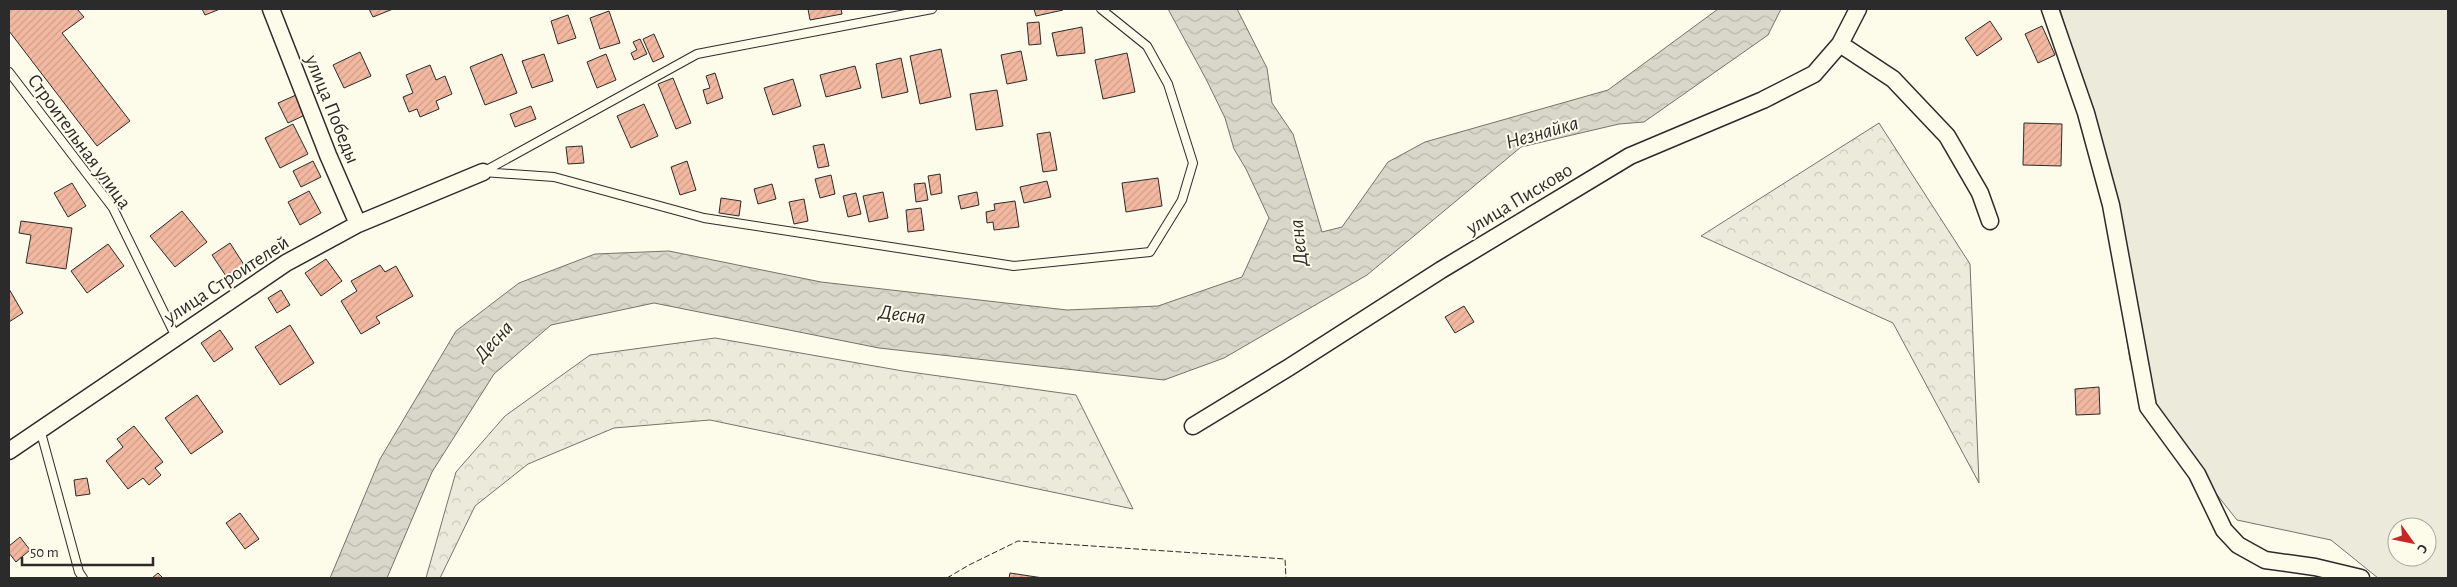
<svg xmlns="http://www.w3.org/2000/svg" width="2457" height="587" font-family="'Alegreya Sans',sans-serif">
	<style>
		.grass { fill: #ecebdb; stroke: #74746e; fill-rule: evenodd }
		.forest { fill: url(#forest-crowns); stroke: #74746e }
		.water { fill: url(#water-waves); stroke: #74746e }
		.building { fill: url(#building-hatch); stroke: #2b2b2b }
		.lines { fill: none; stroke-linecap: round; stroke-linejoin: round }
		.service-casing { stroke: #2b2b2b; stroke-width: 10 }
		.minor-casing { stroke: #2b2b2b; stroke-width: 19 }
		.service { stroke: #fdfbea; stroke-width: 8 }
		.minor { stroke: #fdfbea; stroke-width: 16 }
		.fence { stroke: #2b2b2b; stroke-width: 1; stroke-dasharray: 6 2.5; stroke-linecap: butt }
		.labels { text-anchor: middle; stroke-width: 4; stroke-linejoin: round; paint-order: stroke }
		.street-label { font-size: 20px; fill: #2b2b2b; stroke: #fdfbea }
		.water-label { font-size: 21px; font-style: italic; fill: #2b2b2b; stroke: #fdfbea }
	</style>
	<defs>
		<pattern id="forest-crowns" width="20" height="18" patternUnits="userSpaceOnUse" patternTransform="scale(1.25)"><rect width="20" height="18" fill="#ecebdb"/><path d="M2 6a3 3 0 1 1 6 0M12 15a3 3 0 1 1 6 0" fill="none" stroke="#cbcabc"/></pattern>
		<pattern id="water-waves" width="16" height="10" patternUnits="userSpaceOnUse" patternTransform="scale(1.25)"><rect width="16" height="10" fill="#d8d7c9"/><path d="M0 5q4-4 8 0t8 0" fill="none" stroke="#bab9ad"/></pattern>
		<pattern id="building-hatch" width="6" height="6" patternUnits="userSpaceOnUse" patternTransform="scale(1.25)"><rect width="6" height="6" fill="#f2b8a0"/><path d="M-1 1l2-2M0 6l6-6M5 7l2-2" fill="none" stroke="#d09e8a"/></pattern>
	</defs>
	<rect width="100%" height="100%" fill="#fdfbea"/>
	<path class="grass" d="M2060,9H2448V578H2378L2331,540L2237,520L2153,414L2130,360L2093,122ZM2397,527H2427V557H2397Z"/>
	<path class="forest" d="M1879,123L1970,264L1979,483L1893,323L1701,236Z
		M715,338L903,371L1076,395L1133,509L710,420L614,428L528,464L475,506L440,578H426L456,472L505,416L590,355Z"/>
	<path class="water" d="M1168,9H1237L1267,68L1272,103L1293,134L1322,232L1342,227L1388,162L1425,142L1608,90L1718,9H1781L1768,35L1644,122L1619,124L1521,147L1367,275L1224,358L1164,380L879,348L654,303L551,325L494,374L432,472L387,578H330L380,459L456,331L519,283L595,254L669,251L821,282L1067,310L1158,306L1242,277L1269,218L1246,169L1234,149L1225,118L1206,79Z"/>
	<path class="building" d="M9,9H77L84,17L62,33L130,121L97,146L9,31Z
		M202,9H220L205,15Z
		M369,9H393L373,17Z
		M808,9H841L842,14L810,20Z
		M1034,9H1063V10L1036,16Z
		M609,11L620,43L600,49L590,18Z
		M568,15L576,38L558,44L551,21Z
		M1990,21L2002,39L1977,56L1965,38Z
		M1039,22L1041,44L1029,45L1027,23Z
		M2042,26L2055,55L2038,63L2025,34Z
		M1082,27L1085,53L1057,56L1052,33Z
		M654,34L664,57L653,62L643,39Z
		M640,39L647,54L634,60L631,53L637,50L633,42Z
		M941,49L951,97L920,104L910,56Z
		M1021,51L1027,80L1007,84L1001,55Z
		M360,52L371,76L344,88L333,65Z
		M1127,53L1135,92L1103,99L1095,60Z
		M502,54L517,93L485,105L470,67Z
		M544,54L553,81L532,88L522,61Z
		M606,54L616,80L597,88L587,62Z
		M901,58L908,92L882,98L876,64Z
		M430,65L436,80L445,76L452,94L436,101L439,109L420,117L417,109L409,112L403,97L413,93L406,75Z
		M855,66L861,88L826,97L820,75Z
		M715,73L723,98L707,104L703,90L710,88L706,76Z
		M673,78L691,123L676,129L658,84Z
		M793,79L801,106L773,115L764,88Z
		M997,90L1003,126L976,130L970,94Z
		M296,95L305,115L288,123L278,103Z
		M644,104L658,136L631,148L617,116Z
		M531,106L536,119L515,127L510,114Z
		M2024,123L2062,124L2061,166L2023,165Z
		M293,124L308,154L280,168L265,138Z
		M1050,132L1057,170L1043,172L1037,134Z
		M824,144L829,166L818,168L813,146Z
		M582,146L584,163L568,164L566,147Z
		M313,161L321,177L301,187L293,171Z
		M687,161L696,190L680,195L671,167Z
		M940,174L942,193L931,195L928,176Z
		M831,175L835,194L820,198L815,179Z
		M1158,178L1162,206L1126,212L1122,183Z
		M1047,181L1051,197L1024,203L1020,187Z
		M72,183L86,206L68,217L54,193Z
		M925,183L928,200L916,202L914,184Z
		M772,184L776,199L758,204L754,189Z
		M309,191L321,213L300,225L288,202Z
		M883,192L888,218L869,222L863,196Z
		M977,192L979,205L961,209L958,196Z
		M856,193L861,214L848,217L843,196Z
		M721,198L741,201L739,216L719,213Z
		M804,199L808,221L794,224L789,202Z
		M1015,201L1019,227L994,230L993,222L987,223L986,212L995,210L994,204Z
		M921,208L924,230L908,232L906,210Z
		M182,211L207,242L175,267L150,236Z
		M21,221L72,228L66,269L26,263L31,235L19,233Z
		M230,243L248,271L230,282L212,255Z
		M108,244L124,266L87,293L71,271Z
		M326,259L342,281L321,296L305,273Z
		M380,265L385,272L396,266L413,296L376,317L380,323L361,334L341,301L357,291L351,281Z
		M9,289L23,313L9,322Z
		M281,290L290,305L277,313L268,298Z
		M1464,306L1474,322L1455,333L1445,317Z
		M290,325L314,363L280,385L255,347Z
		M220,330L233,349L214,362L201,343Z
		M2099,387L2100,414L2076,415L2075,389Z
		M197,395L223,432L191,454L165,418Z
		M134,426L163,462L155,468L161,475L149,485L143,478L128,489L106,461L123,447L117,439Z
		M87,478L90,494L76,496L74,480Z
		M240,513L259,539L245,549L226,523Z
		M20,537L30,550L16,562L9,553V546Z
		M158,573L163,578H152Z
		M1010,573L1043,578H1009Z"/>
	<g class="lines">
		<defs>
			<path id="service" d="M9,72L113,208L176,337
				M483,172L554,177L704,218L1014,266L1150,252L1182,200L1193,163L1168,84L1147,46L1101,9
				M483,172L697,54L932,9
				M40,429L79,572L83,578"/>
			<path id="minor" d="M271,9L328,155L358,224
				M2050,9L2086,113L2111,205L2148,407L2197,474L2224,530L2238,545L2265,560L2315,567L2361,578
				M1840,44L1893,79L1947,136L1980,193L1990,221
				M1193,426L1288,368L1441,270L1630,156L1763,100L1814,74L1840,44L1858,9
				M9,451L286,263L358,224L483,172"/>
		</defs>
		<use href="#service" class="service-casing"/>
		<use href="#minor" class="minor-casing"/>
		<use href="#service" class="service"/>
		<use href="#minor" class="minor"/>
		<path class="fence" d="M947,578L969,565L1018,541L1285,559L1286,578"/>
	</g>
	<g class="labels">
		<g class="street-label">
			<text transform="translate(333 109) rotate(68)" y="7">улица Победы</text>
			<text transform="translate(80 141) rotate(54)" y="7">Строительная улица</text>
			<text transform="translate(1519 198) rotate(-31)" y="7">улица Писково</text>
			<text transform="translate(226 279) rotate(-33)" y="7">улица Строителей</text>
		</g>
		<g class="water-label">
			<text transform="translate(1542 132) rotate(-16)" y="7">Незнайка</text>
			<text transform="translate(1298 243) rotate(-96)" y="7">Десна</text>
			<text transform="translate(902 314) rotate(7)" y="7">Десна</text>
			<text transform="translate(493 341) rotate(-47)" y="7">Десна</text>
		</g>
	</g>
	<rect width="2457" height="587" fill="none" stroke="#2b2b2b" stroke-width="20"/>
	<g transform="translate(2412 542) rotate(123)"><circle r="24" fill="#fdfbea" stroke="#a9a89e"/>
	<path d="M0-4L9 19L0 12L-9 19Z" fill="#c62828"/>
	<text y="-8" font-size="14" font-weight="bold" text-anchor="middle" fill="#2b2b2b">С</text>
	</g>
	<path d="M22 557v8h131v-8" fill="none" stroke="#2b2b2b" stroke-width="2.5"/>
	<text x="30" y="557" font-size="15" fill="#2b2b2b" stroke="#fdfbea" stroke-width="4" paint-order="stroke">50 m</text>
</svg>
